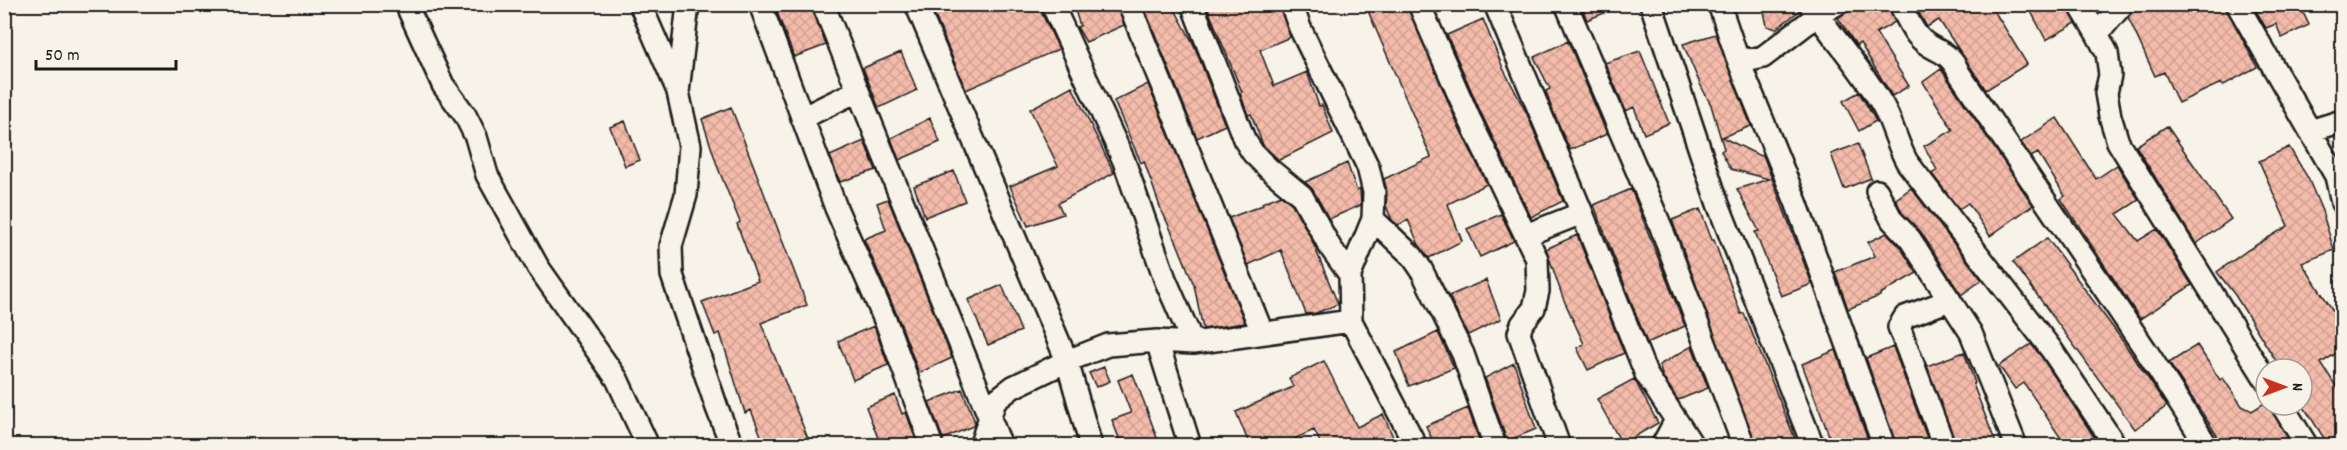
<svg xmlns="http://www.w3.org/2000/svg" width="2347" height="450" font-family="Dekko,sans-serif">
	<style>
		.building { fill: url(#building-cross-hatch); stroke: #1c1c1c; stroke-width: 1.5 }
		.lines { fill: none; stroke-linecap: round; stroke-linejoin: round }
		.minor-casing { stroke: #1c1c1c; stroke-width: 26 }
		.minor { stroke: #f7f3e8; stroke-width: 21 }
	</style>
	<defs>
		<pattern id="building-cross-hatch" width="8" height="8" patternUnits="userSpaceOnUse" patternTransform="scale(1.5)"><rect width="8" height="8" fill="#f4bbaa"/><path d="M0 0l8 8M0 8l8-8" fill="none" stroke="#d1a092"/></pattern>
	</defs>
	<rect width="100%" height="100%" fill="#f7f3e8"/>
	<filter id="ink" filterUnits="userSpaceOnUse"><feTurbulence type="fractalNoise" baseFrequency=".0167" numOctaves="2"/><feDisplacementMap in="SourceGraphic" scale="12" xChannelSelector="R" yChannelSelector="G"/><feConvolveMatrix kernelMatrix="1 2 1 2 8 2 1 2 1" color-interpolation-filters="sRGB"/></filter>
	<g filter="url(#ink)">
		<path class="building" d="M774,4H811L826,45L794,57Z
			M930,4H1037L1059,49L966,90Z
			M1073,4H1117L1124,25L1086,42L1077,27L1080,26Z
			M1149,4H1172L1194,45L1225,125L1197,138L1144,7Z
			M1206,4H1279L1290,37L1260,50L1274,86L1307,72L1319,106L1322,105L1333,133L1279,160L1263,145L1251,114L1248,115L1240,93L1242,92Z
			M1365,4H1407L1457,123L1487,184L1448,204L1462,241L1429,258L1419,245L1408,220L1398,225L1392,220L1386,206L1387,192L1384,179L1431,157Z
			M1580,4H1624V5L1587,20Z
			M1771,4H1797L1799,11L1776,29L1767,26L1763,7Z
			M1850,4H1887L1895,22L1876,33L1909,86L1892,96L1860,43L1856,45L1838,18L1848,11Z
			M1914,4H1990L2027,64L1986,90L1939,20L1927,27Z
			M2027,4H2066L2076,23L2046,40Z
			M2146,4H2224L2257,67L2222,86L2221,83L2178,103L2164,72L2155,76L2128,17L2134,10Z
			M2252,4H2299L2309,25L2282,38L2276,24L2266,28Z
			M1483,19L1503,68L1527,114L1563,201L1531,217L1481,113L1447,35Z
			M1716,34L1751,126L1722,137L1760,156L1763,155L1812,284L1781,296L1755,232L1759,231L1737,189L1769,179L1731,169L1721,151L1724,149L1711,105L1700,84L1683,44Z
			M1568,41L1607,134L1570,150L1550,104L1546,91L1550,89L1534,57Z
			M1640,51L1669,123L1644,134L1634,107L1626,111L1605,63Z
			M901,52L917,90L879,108L863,68Z
			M1941,69L2033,205L1990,236L1968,203L1959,209L1932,174L1937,170L1924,146L1953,130L1923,82Z
			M1148,84L1245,323L1203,329L1194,285L1177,243L1160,207L1144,161L1141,163L1114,101Z
			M1072,86L1114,173L1058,203L1063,214L1028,226L1010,186L1058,166L1030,109Z
			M1859,92L1876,121L1859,131L1843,101Z
			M731,107L807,305L761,323L811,446H765L751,410L745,413L720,333L715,335L702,302L758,281L737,224L740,222L718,168L702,119Z
			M930,118L940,142L899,160L891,138Z
			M2057,118L2096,179L2117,165L2139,200L2117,214L2138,241L2157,229L2192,285L2140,319L2061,199L2065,196L2038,153L2031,157L2021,142Z
			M625,121L640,160L625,166L610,127Z
			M2167,126L2231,219L2196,244L2136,146Z
			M864,141L876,170L840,182L830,156Z
			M1858,144L1871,178L1844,189L1831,154Z
			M2289,147L2308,178L2322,211L2334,250L2302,263L2343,326V349L2321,363L2343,397V437L2329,446L2302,404V369H2281L2235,295L2217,272L2248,250L2288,226L2259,161Z
			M1347,163L1357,191L1360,189L1361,205L1329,219L1313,190L1305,182Z
			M954,171L965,201L925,217L914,186Z
			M1911,188L1982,280L1961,295L1921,232L1902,213L1896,199Z
			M1631,189L1685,326L1647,343L1594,205Z
			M1281,195L1292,204L1311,238L1338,304L1316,313L1306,314L1281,250L1248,265L1229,218L1263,205L1262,203Z
			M888,199L952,358L919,373L900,322L864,239L886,230L877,203Z
			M1700,209L1712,240H1714L1741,314L1744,313L1798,446H1756L1672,220Z
			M1501,214L1514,241L1480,257L1467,229Z
			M1887,233L1900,247L1917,273L1880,294V296L1848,309L1835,272L1875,256L1868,242Z
			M1577,235L1624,353L1588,370L1577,348L1584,344L1563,298L1546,249Z
			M2047,238L2117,333L2167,406L2135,429L2013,262Z
			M1486,280L1501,319L1468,335L1449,296Z
			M1002,285L1021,331L988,345L968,300Z
			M874,326L888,365L853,380L838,341Z
			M1438,332L1454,368L1409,386L1396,352Z
			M2031,344L2041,356L2100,446H2066L2024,383L2015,389L1999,366Z
			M2197,345L2220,380L2223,378L2242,406L2252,411L2266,402V405H2269L2292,446H2224L2169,363Z
			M1692,346L1708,388L1678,400L1663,377L1659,365Z
			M1893,347L1930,446H1896L1866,358Z
			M1836,350L1870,446H1833L1802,364Z
			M1964,352L1975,383L1973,384L1997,446H1956L1927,366Z
			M1324,361L1357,427L1383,414L1397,446H1322L1314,430L1279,446H1250L1236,412L1293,387L1289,378Z
			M1514,363L1536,429L1507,441L1485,378Z
			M1104,367L1110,381L1096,387L1089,373Z
			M1133,374L1144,402L1160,446H1122L1112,420L1131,413L1118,380Z
			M1634,379L1658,423L1622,444L1597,399Z
			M962,389L975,422L973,426L943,439L929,402Z
			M895,395L902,414L906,412L918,446H881L866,407Z
			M1468,408L1481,446H1435L1426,426Z"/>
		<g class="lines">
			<defs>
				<path id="minor" d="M406,4L443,85L465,115L476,137L487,175L538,267L617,379L648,446
					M640,4L677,89
					M688,4L678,92L690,146L686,195L671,246L672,275L717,408L732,446
					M760,4L836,208L888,327L932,446
					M823,4L1001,446
					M916,4L1067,361L1091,446
					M1052,4L1124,161L1165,279L1193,343
					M1129,4L1262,332
					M1192,4L1244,139L1253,153L1269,169L1302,196L1330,247L1350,275
					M1291,4L1300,28L1368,167L1374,192L1373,219L1350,275L1351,321L1416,446
					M1419,4L1469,118L1537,259L1538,291L1534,308L1522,324L1519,333L1559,446
					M1495,4L1582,213L1646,374L1693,446
					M1566,4L1661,227L1744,446
					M1651,4L1718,204L1813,446
					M1719,4L1737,57L1796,202L1884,446
					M1810,4L1818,15L1837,4
					M1900,4C1905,14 1910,26 1917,35C1932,54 1947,46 1959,73L2147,352L2207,446
					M2079,4L2097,34
					M2123,4L2097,34L2107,53L2110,75L2106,93L2110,116L2118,142L2266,380
					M2237,4L2336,176L2342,203
					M1737,57L1750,60L1763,57L1818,15C1839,45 1865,74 1883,106C1893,124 1897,144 1907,162L2051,349L2116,446
					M802,118L857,91
					M2310,131L2342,121
					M1877,191L1892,220L1910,239L1971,333L2016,446
					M1373,219L1412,256L1421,269L1463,354L1495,446
					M1526,235L1582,213
					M1157,341L1193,343L1351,321
					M2282,405L2307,446
					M979,446L982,441L995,401L1013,387L1067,361L1108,345L1157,341L1190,446
					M1662,446L1676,420
					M1944,446L1899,327L1905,317L1950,300"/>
			</defs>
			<use href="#minor" class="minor-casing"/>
			<use href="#minor" class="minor"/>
		</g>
	</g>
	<rect width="2347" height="450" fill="none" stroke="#f7f3e8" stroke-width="24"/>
	<rect x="12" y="12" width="2323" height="426" fill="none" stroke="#1c1c1c" stroke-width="2" filter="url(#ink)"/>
	<g transform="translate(2284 387) rotate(90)"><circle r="28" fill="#f7f3e8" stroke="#9f9d96" stroke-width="1.5"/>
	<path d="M0-4.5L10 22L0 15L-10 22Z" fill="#c8321e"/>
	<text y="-9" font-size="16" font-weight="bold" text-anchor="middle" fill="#1c1c1c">N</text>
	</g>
	<path d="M36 60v9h140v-9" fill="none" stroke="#1c1c1c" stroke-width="3"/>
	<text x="45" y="60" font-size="18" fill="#1c1c1c" stroke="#f7f3e8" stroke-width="4.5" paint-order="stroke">50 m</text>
</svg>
